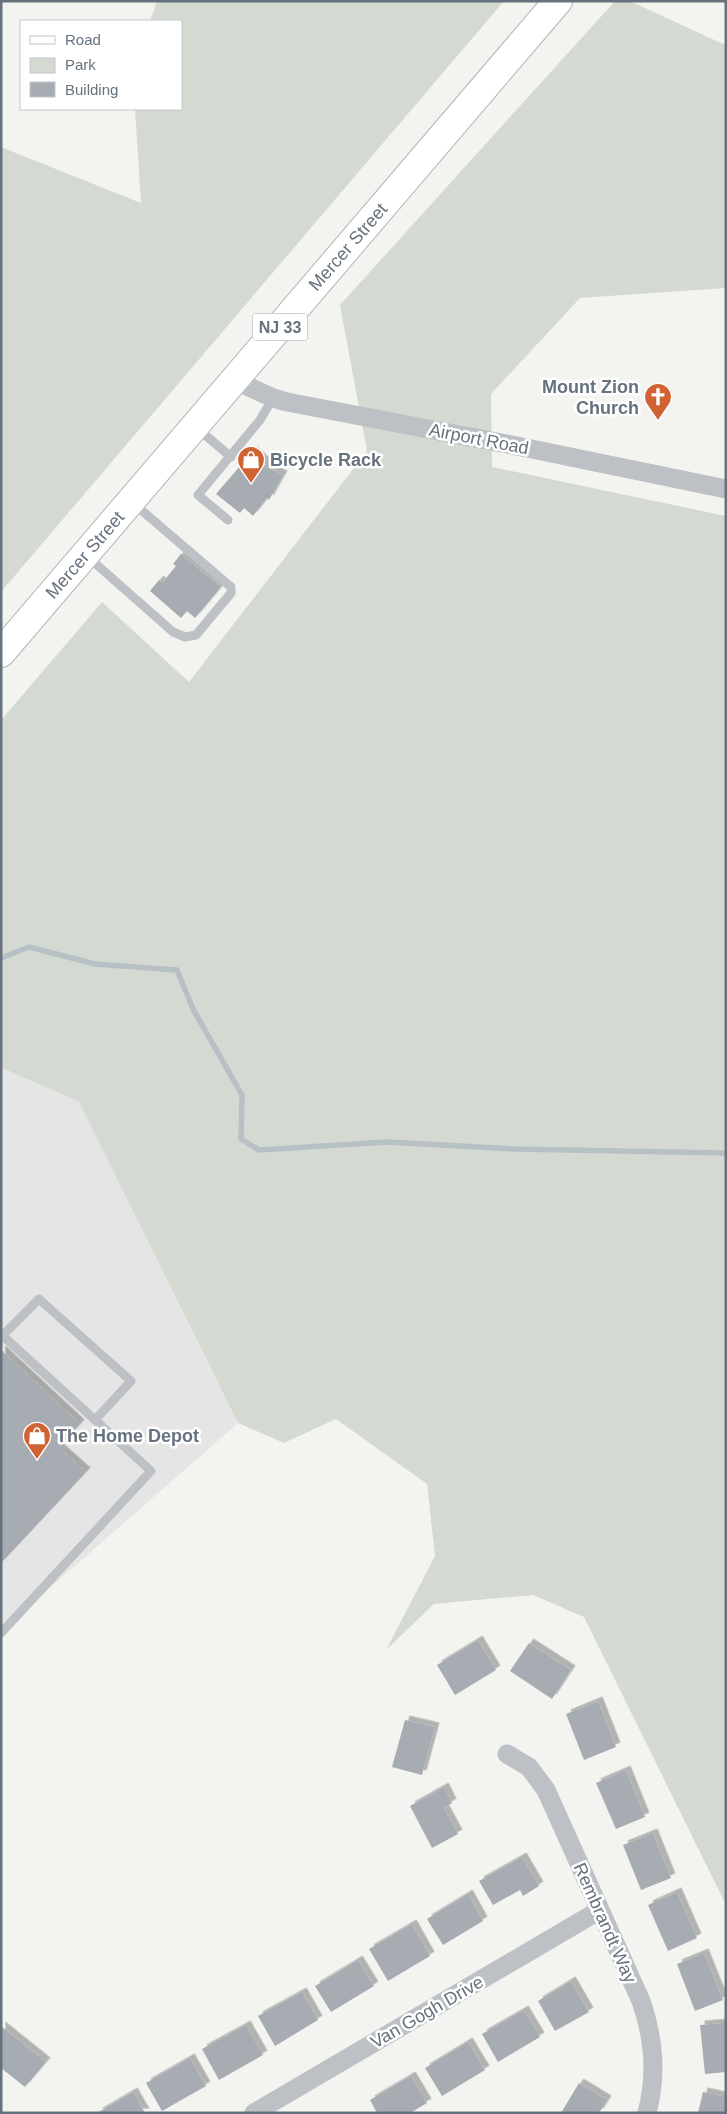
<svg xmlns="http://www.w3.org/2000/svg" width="727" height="2114" font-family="Arial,sans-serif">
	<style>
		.built { fill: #e4e5e4 }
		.green { fill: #d4dad2 }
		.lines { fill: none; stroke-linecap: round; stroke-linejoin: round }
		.stream { stroke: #b7c1c5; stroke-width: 5.5 }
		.building { fill: #a6acb2; filter: url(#shadow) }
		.primary-casing { stroke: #b1b4b8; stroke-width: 30 }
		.lane { stroke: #bdc0c4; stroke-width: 9 }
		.street { stroke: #bdc0c4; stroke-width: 19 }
		.primary { stroke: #fff; stroke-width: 28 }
		.labels { text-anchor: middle; stroke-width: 5; stroke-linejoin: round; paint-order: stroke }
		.shield { fill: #fff; stroke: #949ca5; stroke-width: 1 }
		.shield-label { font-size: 16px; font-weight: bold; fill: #66727e }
		.street-label { font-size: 18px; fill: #66727e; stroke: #fff }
		.poi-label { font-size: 18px; font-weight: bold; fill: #66727e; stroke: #fff; text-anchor: start }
	</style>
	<defs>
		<filter id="shadow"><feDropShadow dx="4.5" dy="-4.5" stdDeviation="0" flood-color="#0004"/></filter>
	</defs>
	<rect width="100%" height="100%" fill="#f3f4f0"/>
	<path class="built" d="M3,1069L79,1102L238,1423L22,1612L1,1634V1070Z"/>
	<path class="green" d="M157,1H504L1,592V147L141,203L135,109H181V21H150Z
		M615,1H630L723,44L726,43V288L580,298L491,394L492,467L726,516V1905L584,1617L533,1595L434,1604L386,1650L435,1556L427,1484L336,1419L284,1443L238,1423L79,1102L4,1069L1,1070V720L102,602L189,682L367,451L340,305Z"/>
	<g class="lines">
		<path class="stream" d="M1,958L29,947L95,964L177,970L193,1009L242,1095L241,1139L259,1150L387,1142L514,1149L726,1153"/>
	</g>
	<path class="building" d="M253,451L266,463L264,466L283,475L269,500L267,498L253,516L244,508L240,513L216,494Z
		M181,554L221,587L195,618L187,611L181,618L150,591L159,580L162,583L176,566L173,564Z
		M1,1350L80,1424L59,1448L86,1472L1,1563Z
		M478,1640L496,1670L455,1695L437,1665Z
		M529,1643L571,1670L552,1699L510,1671Z
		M598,1701L616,1747L584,1760L566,1714Z
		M405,1720L435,1727L422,1775L392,1767Z
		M626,1770L645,1817L616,1829L596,1783Z
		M444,1787L452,1803L444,1808L458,1834L432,1848L410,1806Z
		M653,1833L671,1878L641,1890L623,1845Z
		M522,1857L539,1886L523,1896L520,1890L493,1905L479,1881Z
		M677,1892L697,1938L668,1951L648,1905Z
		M468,1894L483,1921L443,1945L427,1919Z
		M412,1924L430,1956L388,1981L369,1949Z
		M704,1953L723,2000L695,2011L677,1964Z
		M358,1960L374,1986L331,2012L315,1986Z
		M571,1981L589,2012L555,2031L538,2001Z
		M302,1992L318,2020L275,2046L258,2016Z
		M524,2010L540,2037L498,2062L482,2034Z
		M726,2023V2072L705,2074L700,2025Z
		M246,2025L263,2055L219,2080L202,2049Z
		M1,2026L46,2062L25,2087L1,2068Z
		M468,2042L485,2070L442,2096L425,2068Z
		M190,2058L206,2086L162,2111L146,2083Z
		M411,2076L427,2103L410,2113H377L370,2100Z
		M579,2083L607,2100L599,2113H561Z
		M133,2092L145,2113H97Z
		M703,2092L726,2097V2113H698Z"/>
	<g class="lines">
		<defs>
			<path id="primary" d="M1,653L558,1"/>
		</defs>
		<use href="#primary" class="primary-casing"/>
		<path class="lane" d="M197,428L231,457
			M228,520L198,495L260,420L273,398
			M88,557L173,632L185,637L196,635L231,593V587L133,503
			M1,1334L151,1471L1,1633
			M3,1335L39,1299L131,1381L95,1420"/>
		<path class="street" d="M234,380L273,398L287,402L517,446L726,489
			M507,1754L529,1767L546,1790L641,2001C654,2039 657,2074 647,2113
			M254,2113L600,1910"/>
		<use href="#primary" class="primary"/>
	</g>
	<defs>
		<symbol id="church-pin" viewBox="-11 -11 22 30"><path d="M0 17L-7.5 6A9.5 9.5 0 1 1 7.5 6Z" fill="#d16233" stroke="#fff"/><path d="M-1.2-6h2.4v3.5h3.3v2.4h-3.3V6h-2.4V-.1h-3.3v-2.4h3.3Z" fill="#fff"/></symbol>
		<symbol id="shop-pin" viewBox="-11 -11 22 30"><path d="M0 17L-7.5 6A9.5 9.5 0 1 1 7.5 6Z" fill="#d16233" stroke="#fff"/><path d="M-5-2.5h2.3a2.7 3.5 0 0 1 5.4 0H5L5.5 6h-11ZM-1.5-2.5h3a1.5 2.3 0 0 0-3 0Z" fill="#fff"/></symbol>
	</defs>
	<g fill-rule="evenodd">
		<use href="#church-pin" x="642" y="381" width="32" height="43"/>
		<use href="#shop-pin" x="235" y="444" width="32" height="43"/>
		<use href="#shop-pin" x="21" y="1420" width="32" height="43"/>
	</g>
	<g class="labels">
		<rect class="shield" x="252.5" y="313.5" width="55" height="27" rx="4"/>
		<g class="shield-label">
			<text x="280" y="333">NJ 33</text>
		</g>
		<g class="street-label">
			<text transform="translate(348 247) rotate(-49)" y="6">Mercer Street</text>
			<text transform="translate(479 439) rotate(11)" y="6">Airport Road</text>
			<text transform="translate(85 555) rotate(-49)" y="6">Mercer Street</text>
			<text transform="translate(605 1923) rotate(66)" y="6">Rembrandt Way</text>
			<text transform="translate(427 2012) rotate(-30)" y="6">Van Gogh Drive</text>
		</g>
		<g class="poi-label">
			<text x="639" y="393" text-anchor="end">Mount Zion<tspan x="639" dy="21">Church</tspan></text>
			<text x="270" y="466">Bicycle Rack</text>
			<text x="56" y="1442">The Home Depot</text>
		</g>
	</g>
	<rect width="727" height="2114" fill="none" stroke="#66727e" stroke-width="5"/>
	<rect x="20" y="20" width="162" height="90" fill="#ffffff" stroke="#c2c7cb"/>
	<rect x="30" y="36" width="25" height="8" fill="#ffffff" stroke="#c2c7cb"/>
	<text x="65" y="45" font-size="15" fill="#66727e">Road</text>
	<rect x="30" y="58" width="25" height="15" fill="#d4dad2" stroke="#c2c7cb"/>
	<text x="65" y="70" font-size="15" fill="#66727e">Park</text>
	<rect x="30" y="82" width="25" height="15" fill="#a6acb2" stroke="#c2c7cb"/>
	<text x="65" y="95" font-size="15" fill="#66727e">Building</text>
</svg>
